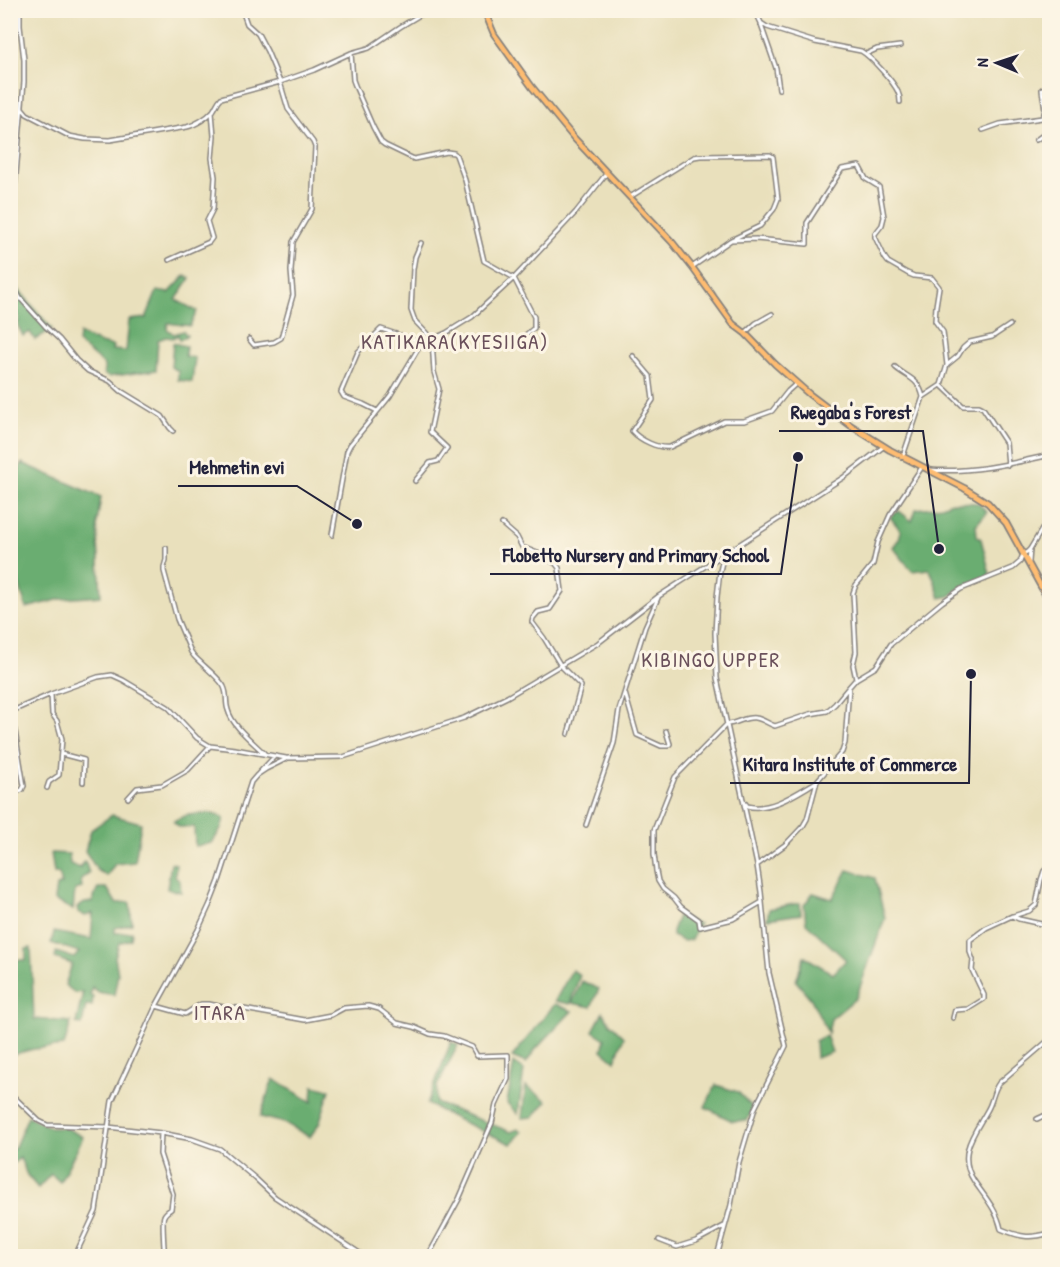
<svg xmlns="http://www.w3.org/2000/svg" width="1060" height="1267" font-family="'Patrick Hand',sans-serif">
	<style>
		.forest { fill: #6aad71; stroke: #466856; stroke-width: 1.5 }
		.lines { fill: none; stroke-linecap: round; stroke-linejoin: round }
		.minor-casing { stroke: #86817c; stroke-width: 6 }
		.major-casing { stroke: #86817c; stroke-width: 8 }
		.minor { stroke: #fff; stroke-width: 3 }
		.major { stroke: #febc71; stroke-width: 4.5 }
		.labels { text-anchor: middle; stroke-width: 6; stroke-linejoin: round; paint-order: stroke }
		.quarter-label { font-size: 21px; letter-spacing: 1.5px; fill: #6a505b; stroke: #fcf5e5 }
		.leader { fill: none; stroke: #22223b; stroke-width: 2 }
		.callout-dot { fill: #22223b; stroke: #fcf5e5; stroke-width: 2 }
		.callout-label { font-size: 20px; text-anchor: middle; font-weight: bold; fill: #22223b; stroke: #fcf5e5; stroke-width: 6; stroke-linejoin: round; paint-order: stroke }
	</style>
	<rect width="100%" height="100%" fill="#fcf5e5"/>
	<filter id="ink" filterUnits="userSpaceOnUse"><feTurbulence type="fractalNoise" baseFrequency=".0167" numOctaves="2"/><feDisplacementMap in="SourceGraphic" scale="12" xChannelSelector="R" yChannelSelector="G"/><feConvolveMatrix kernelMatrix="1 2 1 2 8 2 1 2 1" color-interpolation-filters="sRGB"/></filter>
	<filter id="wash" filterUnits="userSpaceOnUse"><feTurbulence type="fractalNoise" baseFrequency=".008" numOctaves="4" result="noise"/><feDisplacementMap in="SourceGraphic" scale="24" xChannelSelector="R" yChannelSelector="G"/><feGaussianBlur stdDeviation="1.35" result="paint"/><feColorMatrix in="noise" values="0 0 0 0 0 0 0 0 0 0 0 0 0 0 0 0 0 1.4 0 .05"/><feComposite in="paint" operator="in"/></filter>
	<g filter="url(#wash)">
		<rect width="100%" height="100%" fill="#e9e0bc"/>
		<path class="forest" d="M185,276L190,278L176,300L197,311L190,326L168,323L167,329L174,334L183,331L187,335L180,340L178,335L173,338L166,337L158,340L156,370L108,377L104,374V365L78,343L79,334L100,343L113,346L112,350L126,351L129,320L146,318L157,291L169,293Z
			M10,279L52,329L35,340L30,332L23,336L18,326L19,318L11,303Z
			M173,343L186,346L185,356L195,358L192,382L178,380V371L171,367Z
			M22,463L101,497L97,523L101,596L61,599L26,608L10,553V504L13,484Z
			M951,502L978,503L987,512L976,525L977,536L981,539L990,574L980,580L961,587L950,596L940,598C936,588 935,577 929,569L912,571L893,547L899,539L901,531L890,517L899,511L912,521L916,509L942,506Z
			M211,813L224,818L221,829L212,843L195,846L194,827H179L173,821L187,815Z
			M112,815L141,823L135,862L115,864L107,876L97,870L85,851L91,830Z
			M51,853L69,854L70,864L80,868L85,861L89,873L81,879L82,888L75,890L73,910L54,900L56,886L62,884L59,874L54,873Z
			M171,863L176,864L175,876L180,881L181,892L167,889Z
			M848,870L875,878L885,918L856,998L831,1019L828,1033L811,999L796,981L804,956L833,974L846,960L806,923L804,905L813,893L832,899Z
			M98,888H107L116,903L130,902L132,924L115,928V933L132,932L131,939L119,943L115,957L118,974L114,995L97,992L92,987L90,995L93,997L92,1006L86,1005L82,1025L76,1023L83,992L75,993L65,985L72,964L55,958L56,952L74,958L79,952L51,943L54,932L91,939L93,913L85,916L78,912L77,907L85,903L92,902Z
			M800,903L801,914L767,919L769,909Z
			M678,916L699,924L691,940L683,941L672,936V931Z
			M31,948L34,1019L71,1022L64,1046L34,1049L11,1055V960H26V949Z
			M572,970L580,975L570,1004L555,1001Z
			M582,981L599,989L591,1007L572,1003Z
			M555,1004L572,1011L536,1049L526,1063L512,1057Z
			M603,1012L609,1022L624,1037L615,1061L602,1050L605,1039L593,1031Z
			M826,1035L832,1052L816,1058L815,1041Z
			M451,1042L458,1045L437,1086L436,1103L511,1132L518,1129L522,1132L511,1144L450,1116L427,1104Z
			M514,1063L524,1070L518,1114L507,1103Z
			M273,1079L312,1102L313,1086L330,1090L319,1124L310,1137L285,1123L260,1117Z
			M716,1085L738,1092L753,1108L747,1121H732L705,1107Z
			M526,1086L547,1101L533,1117L522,1118Z
			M28,1116L51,1128H66L83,1137L60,1182L51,1174L38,1188L27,1175L20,1158L11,1165V1149H14Z"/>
	</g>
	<g filter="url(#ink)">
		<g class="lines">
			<defs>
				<path id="minor" d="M242,10L247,24L258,34L267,51L280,82L288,109L313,142L315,147L312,209L293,242L291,271L293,295L281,338L274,342L254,345L249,339
					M755,10L761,23L767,27L815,42L861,51C870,56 894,82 898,92C899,94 900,99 900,102
					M761,25L776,68L779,89
					M351,53L353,80L356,88L373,127L381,142L385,145L414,159L447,152L454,153L456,155L465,180L484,261L514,278L534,317V328L516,343
					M866,54L877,49L900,46
					M22,108L27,114L69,136L85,139L110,140L187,127C195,125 207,118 213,111C216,107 217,102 221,98L280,82L314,70L351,53L369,48L400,27L428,10
					M983,130L1000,124L1042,118C1048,110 1042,98 1042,89L1050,85
					M1036,140L1043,135L1050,136
					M630,197L694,157L700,156L770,155L773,157L778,199L774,209L760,226L731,240L692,267
					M731,240L756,239L807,244V223L842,169L859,166L866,179L879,187L884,217L882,225L875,234V237L885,258L888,262L907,273L914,276L932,278L939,287L936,306L935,321L943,332L947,365L941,385L923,397L903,456
					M10,243L24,82V60L20,26V10
					M169,260L209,242L212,238L207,221L213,209L215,177L212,158L214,136L212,112
					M10,280L20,298L46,327L59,339L76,360L88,371L110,381L121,391L162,416L170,428L173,431
					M745,333L756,323L772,314
					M633,356L650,376L653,400L632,431C640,440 658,449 670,447L724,421H744L772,411L788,391L797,383
					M947,365L958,356L963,348L970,342L992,337L1010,325
					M895,367C907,378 919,378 923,397
					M941,385L963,406H979L983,408L1006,443L1008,465
					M377,411L363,404L344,397L341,392L358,352L381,329L423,343
					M930,470C971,473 1010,464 1050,455
					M415,481L430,463L438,461L447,448L430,432L439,389L434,372L432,339L415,321L411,310L413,269L415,257L421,243
					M502,524L517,537L522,547L542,555L556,564L559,568L562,591L550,609L538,612L533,618L532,622L544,638L561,666L581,686L568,734
					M332,535L347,451L350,445L390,396L418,349L424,343L446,333L472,317L514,278L576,212L606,174
					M166,548V560L164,567V571L177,619L191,652L194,656C201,664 221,679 224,687C228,695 225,702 228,710C232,726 254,743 265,754
					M1029,562L1030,549L1050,516
					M856,679L853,665L856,652L853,593L856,585L873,564L878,542L890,515L922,467
					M625,693L637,735L661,746H668L670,744L666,731
					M10,712L51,694L98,677L112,675L123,680L168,707L197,738L210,746L235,749L286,758
					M10,715L15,731L24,786L22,790L10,794
					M61,754L84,760L83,782
					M258,774L274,757
					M47,788L49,782L59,775L62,739L57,721L52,714L51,694
					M128,798L137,788L162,785L188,770L210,746
					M746,804L747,806C771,812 797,793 816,782
					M586,825L614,743L619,710L645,627L658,598
					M757,865L786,844L803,826L807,819L817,781L842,752L845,743L849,687L856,679L876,667L891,644L942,602L961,589L1013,568L1020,562L1023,554L1027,552L1030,549
					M762,902L733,919L700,927L699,920L681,907L674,898L663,889L658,881L656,871L654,854V830L675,777L727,724C737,724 745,716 756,718C763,719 768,724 775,726L810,714L827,711L835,704L849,687
					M1013,916L1029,911L1036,905L1041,880L1044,871L1050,865
					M156,1006L185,1014L201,1004H209L223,1007L238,1008L305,1020L331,1015L344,1008L368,1006L379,1009L397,1023L414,1027L430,1034L444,1036L472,1047L477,1056L508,1055V1079L496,1105L492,1123L459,1199L428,1256
					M953,1018L955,1010L968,1009L984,999V995L972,970L973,960L970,952V940L986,928L1012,916L1019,919L1050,926
					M1050,1039L999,1083C993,1091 993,1100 988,1109C975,1133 956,1153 974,1181C985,1197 997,1210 1001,1229C1020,1237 1029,1239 1050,1233
					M10,1093L39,1121L47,1125L108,1127L161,1133L192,1139L220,1149L256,1179L275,1197L364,1256
					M1037,1119L1050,1113
					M161,1133L160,1154L173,1194L171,1209C168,1211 165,1213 164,1216C162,1219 164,1251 165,1256
					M659,1240L677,1247L696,1241L724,1226
					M75,1256L96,1211L112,1101L156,1006L198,930L210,904L219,881L251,782L257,775L266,769L288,758L343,757L464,718L507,697L598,643L659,596L844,477L883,447
					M717,1256L731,1205L739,1162L755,1108L786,1046L769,973L761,892L757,865L717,678L715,633L717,597L720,571L724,553"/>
				<path id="major" d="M484,10L494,34L532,87L574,138L672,242L692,267L733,324L745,333L775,364L809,394L850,425L890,450L964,488L988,503L1006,523L1050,603"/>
			</defs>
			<use href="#minor" class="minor-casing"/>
			<use href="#major" class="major-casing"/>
			<use href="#minor" class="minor"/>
			<use href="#major" class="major"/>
		</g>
	</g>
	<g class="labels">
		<g class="quarter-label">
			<text x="455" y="349">KATIKARA(KYESIIGA)</text>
			<text x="711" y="667">KIBINGO UPPER</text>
			<text x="220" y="1020">ITARA</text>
		</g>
	</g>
	<path class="leader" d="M939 549L923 431H779M357 524L297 486H178M798 457L781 574H490M971 674L969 783H730"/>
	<g class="callout-dot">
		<circle cx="939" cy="549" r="6"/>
		<circle cx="357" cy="524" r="6"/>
		<circle cx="798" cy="457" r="6"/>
		<circle cx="971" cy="674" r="6"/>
	</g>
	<g class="callout-label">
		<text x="851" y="419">Rwegaba's Forest</text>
		<text x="237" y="474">Mehmetin evi</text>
		<text x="636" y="562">Flobetto Nursery and Primary School</text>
		<text x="850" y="771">Kitara Institute of Commerce</text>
	</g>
	<rect width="1060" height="1267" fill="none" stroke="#fcf5e5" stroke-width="36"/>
	<g transform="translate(997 63) rotate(272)" stroke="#fcf5e5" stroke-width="4.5" paint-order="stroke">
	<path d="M0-4.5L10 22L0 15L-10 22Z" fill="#22223b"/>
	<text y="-9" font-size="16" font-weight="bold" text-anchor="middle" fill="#22223b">N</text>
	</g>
</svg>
